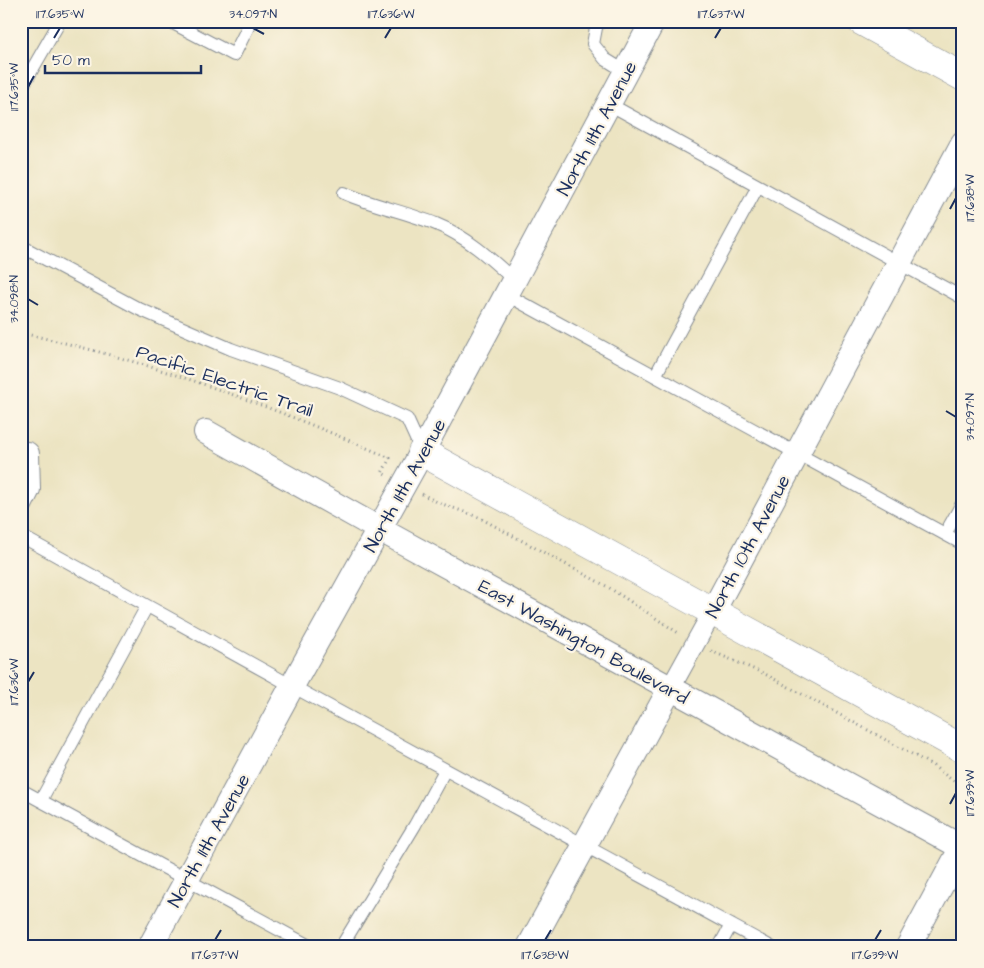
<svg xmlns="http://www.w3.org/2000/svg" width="984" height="968" font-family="'Architects Daughter',sans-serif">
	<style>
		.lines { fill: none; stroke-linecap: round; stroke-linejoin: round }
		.service-casing { stroke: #848a90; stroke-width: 14 }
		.pedestrian-casing { stroke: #848a90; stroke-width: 21 }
		.minor-casing { stroke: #848a90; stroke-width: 26 }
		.tertiary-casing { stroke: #848a90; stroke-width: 29 }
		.path { stroke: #848a90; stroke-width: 3; stroke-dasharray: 1 4; stroke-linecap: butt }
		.service { stroke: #fff; stroke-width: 12 }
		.pedestrian { stroke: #fff; stroke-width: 19 }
		.minor { stroke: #fff; stroke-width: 24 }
		.tertiary { stroke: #fff; stroke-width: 28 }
		.ticks { fill: none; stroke: #1b2f5e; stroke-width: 2 }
		.labels { text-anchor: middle; stroke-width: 4.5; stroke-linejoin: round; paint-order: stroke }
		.street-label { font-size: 19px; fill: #1b2f5e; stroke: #fcf5e5 }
		.neatline { fill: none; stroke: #1b2f5e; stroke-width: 2 }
		.ticks-label { font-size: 12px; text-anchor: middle; fill: #1b2f5e }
	</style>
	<rect width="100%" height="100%" fill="#fcf5e5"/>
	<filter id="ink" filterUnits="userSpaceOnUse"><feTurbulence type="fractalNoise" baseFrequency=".02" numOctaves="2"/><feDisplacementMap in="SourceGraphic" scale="10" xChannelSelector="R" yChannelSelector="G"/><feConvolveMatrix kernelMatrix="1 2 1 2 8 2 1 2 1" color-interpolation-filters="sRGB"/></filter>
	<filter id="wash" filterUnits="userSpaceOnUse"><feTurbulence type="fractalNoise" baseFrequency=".0096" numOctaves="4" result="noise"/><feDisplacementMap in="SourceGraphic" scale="20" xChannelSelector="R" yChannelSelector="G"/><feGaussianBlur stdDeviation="1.12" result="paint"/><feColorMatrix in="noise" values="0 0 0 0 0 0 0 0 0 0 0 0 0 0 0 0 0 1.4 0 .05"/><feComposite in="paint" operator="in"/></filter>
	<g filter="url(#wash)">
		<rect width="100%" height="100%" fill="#ece4c2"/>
	</g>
	<g filter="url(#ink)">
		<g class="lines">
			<defs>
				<path id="service" d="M169,21L234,55L251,21
					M599,21L596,28L593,44L605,59L626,72
					M21,89L60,21
					M609,104L963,298
					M344,193C374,206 406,212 436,224C466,236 490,258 514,280
					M21,246L139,309L231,349L340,388L407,419L422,452
					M507,295L963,544
					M655,376L758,186
					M945,534L963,502
					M21,536L292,686L771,947
					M21,790L311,947
					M41,800L147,606
					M341,947L415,825L445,770
					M719,947L731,925"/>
				<path id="pedestrian" d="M670,689L713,611"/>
				<path id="minor" d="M206,432L379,529L963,848
					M21,503L28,489L27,454
					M713,611L963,143
					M150,947L292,686L422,452L653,21
					M529,947L670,689
					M908,947L963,845"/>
				<path id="tertiary" d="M861,21L963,77
					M422,452L963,749"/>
			</defs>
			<use href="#service" class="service-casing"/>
			<use href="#pedestrian" class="pedestrian-casing"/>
			<use href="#minor" class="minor-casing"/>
			<use href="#tertiary" class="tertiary-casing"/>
			<path class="path" d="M21,333C149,360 271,406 390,458L382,473L386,475
				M422,494L437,502L478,517L608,587L680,634
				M711,651L765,674L932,765L963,788"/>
			<use href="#service" class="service"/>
			<use href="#pedestrian" class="pedestrian"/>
			<use href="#minor" class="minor"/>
			<use href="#tertiary" class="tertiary"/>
		</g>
	</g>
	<path class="ticks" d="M253,28L264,34M54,38L60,28M385,38L391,28M715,38L721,28M28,87L34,76M950,209L956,198M28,299L38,305M946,411L956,417M28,682L34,672M950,804L956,793M215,940L221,930M545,940L551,930M875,940L881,930"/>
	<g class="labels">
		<g class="street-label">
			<text transform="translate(596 128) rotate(-62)" y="7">North 11th Avenue</text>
			<text transform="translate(225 380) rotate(19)" y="7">Pacific Electric Trail</text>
			<text transform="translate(404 485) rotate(-61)" y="7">North 11th Avenue</text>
			<text transform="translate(747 546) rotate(-62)" y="7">North 10th Avenue</text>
			<text transform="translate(584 641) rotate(29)" y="7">East Washington Boulevard</text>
			<text transform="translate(208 840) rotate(-61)" y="7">North 11th Avenue</text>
		</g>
	</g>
	<rect width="984" height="968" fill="none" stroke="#fcf5e5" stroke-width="55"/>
	<path d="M45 65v8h156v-8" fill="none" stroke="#1b2f5e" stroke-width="2.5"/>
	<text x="52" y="65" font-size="15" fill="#1b2f5e" stroke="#fcf5e5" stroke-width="4" paint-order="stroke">50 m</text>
	<rect x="28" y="28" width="928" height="912" class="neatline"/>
	<g class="ticks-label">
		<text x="60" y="18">117.635°W</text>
		<text x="253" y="18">34.097°N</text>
		<text x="391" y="18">117.636°W</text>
		<text x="721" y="18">117.637°W</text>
		<text transform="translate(14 87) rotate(-90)" y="4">117.635°W</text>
		<text transform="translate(970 198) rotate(-90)" y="4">117.638°W</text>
		<text transform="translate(14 299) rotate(-90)" y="4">34.098°N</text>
		<text transform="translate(970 417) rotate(-90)" y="4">34.097°N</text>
		<text transform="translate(14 682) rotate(-90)" y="4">117.636°W</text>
		<text transform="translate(970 793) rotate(-90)" y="4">117.639°W</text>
		<text x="215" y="959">117.637°W</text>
		<text x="545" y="959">117.638°W</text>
		<text x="875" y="959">117.639°W</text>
	</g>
</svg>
